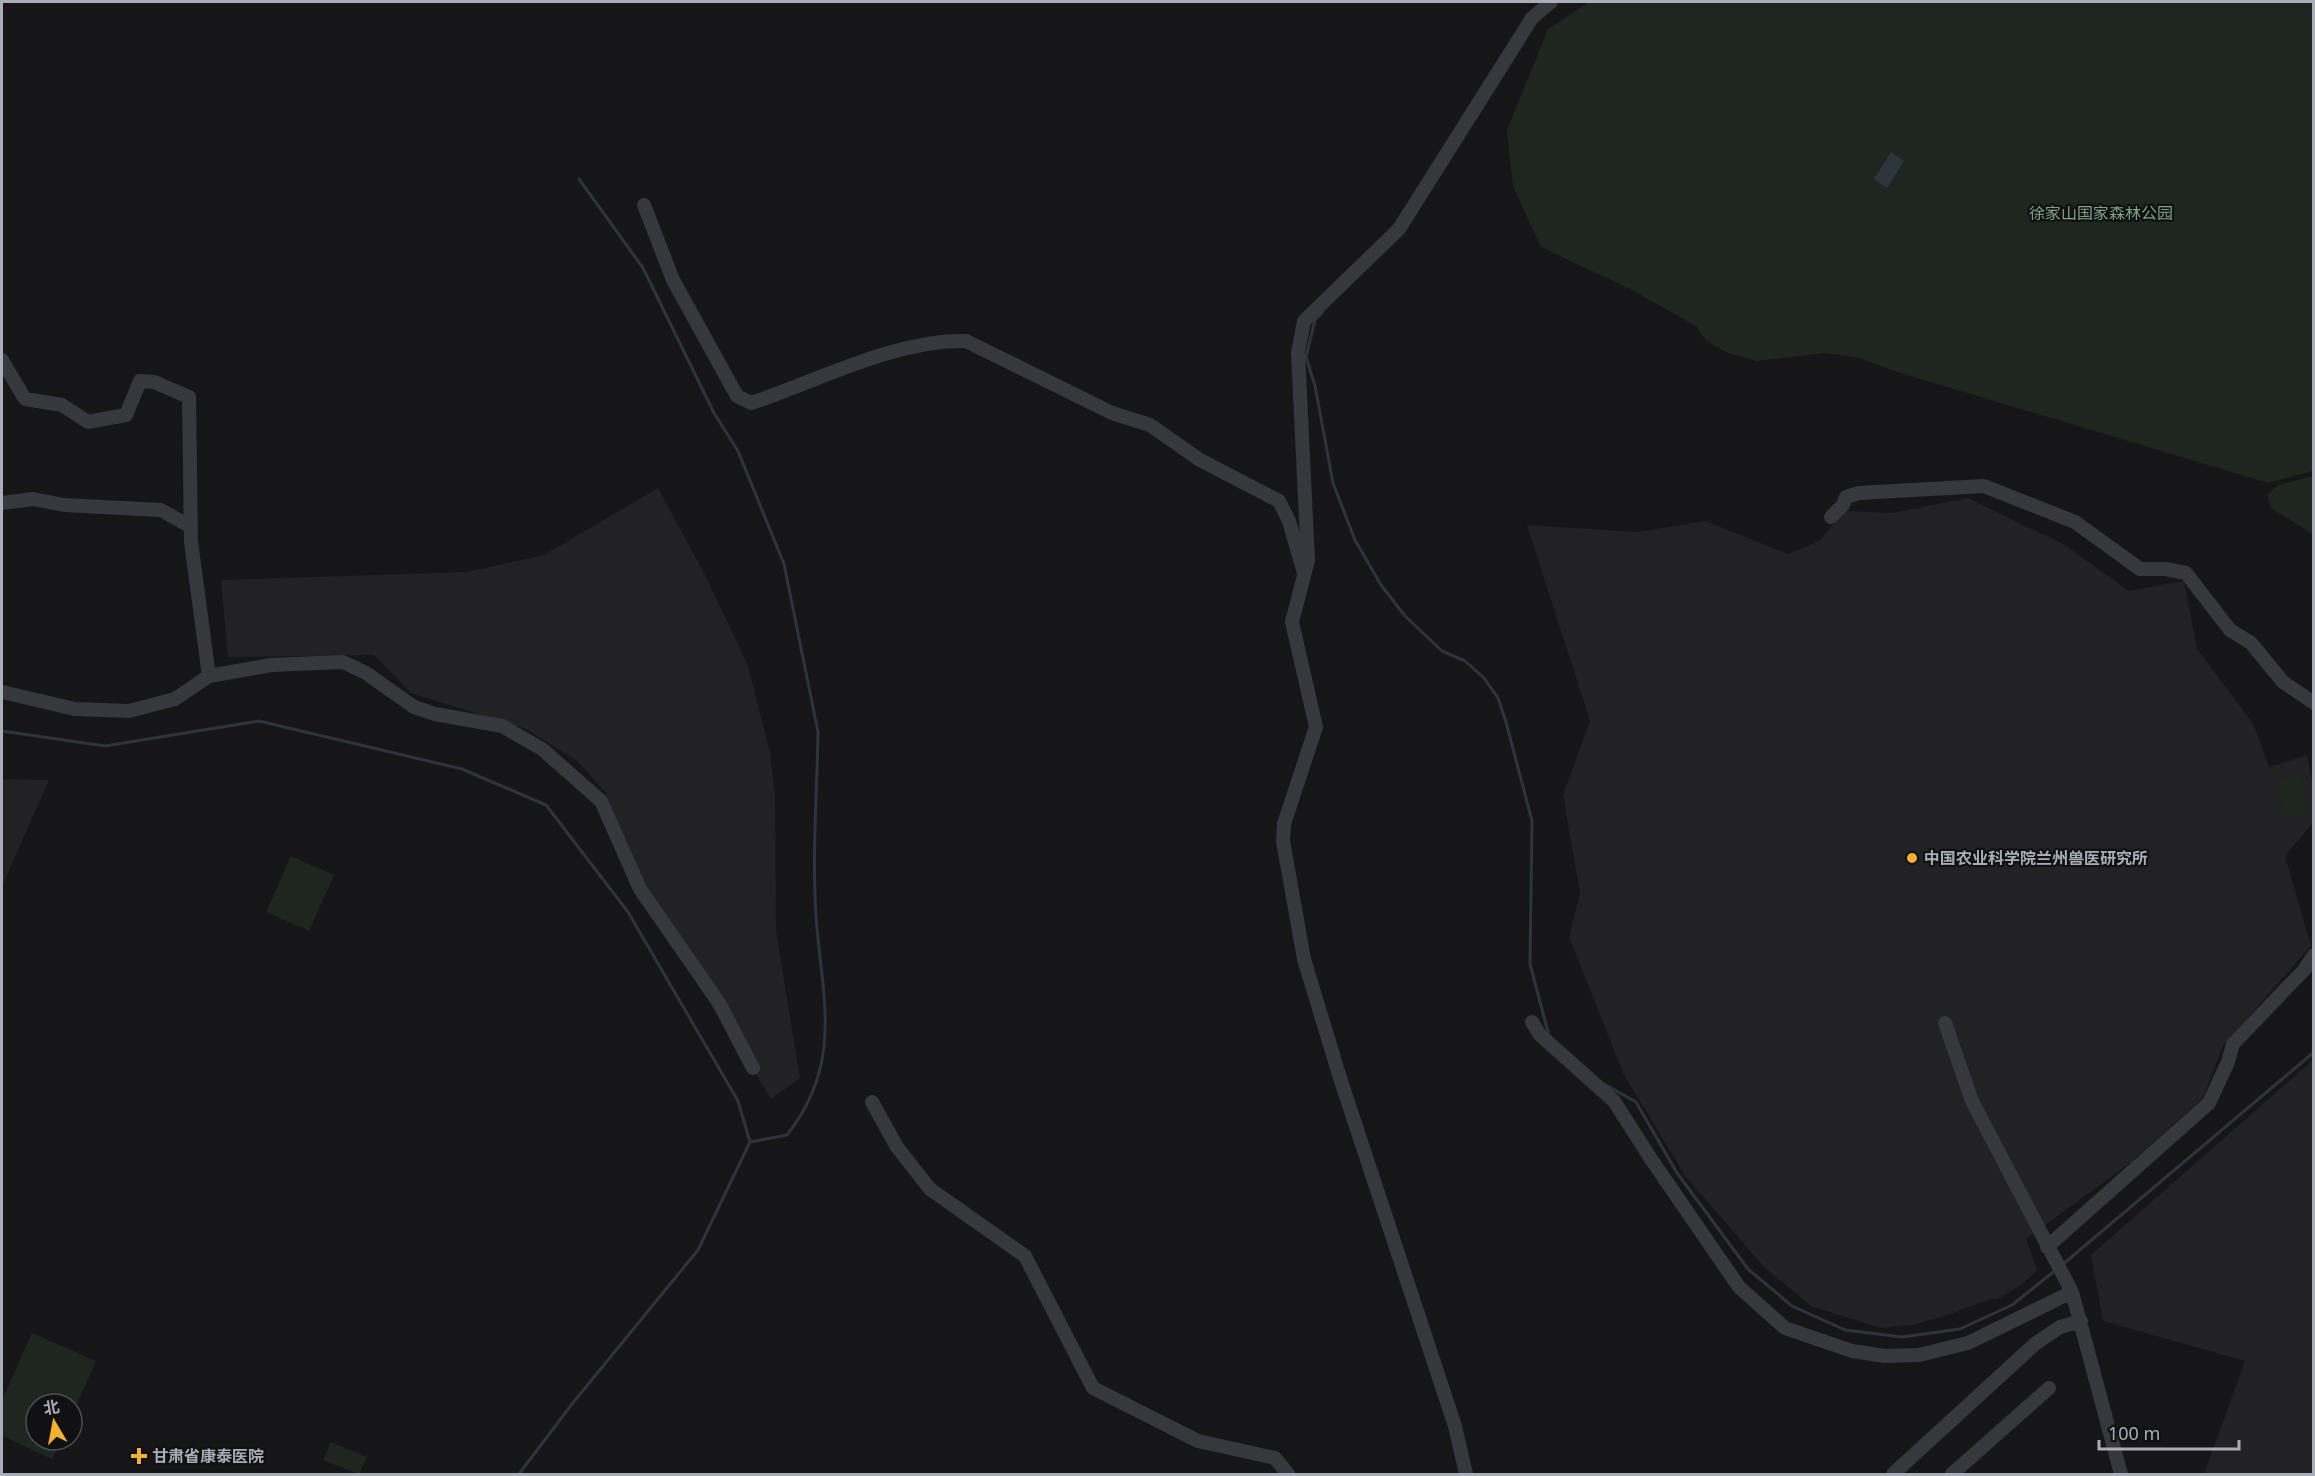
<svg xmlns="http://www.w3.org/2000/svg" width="2315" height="1476" font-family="'Noto Sans','Noto Sans SC',sans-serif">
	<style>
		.built { fill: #222225 }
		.green { fill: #1e261f }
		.water { fill: #2c353c }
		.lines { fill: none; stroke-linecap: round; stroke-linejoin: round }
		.stream { stroke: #2c353c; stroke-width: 3 }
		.minor { stroke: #37383d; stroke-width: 14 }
		.poi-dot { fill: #f2b134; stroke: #111113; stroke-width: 2 }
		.labels { text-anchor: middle; stroke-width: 4.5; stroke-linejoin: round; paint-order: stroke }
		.park-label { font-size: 16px; fill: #7fa381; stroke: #111113 }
		.poi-label { font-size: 16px; font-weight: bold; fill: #a8adb8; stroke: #111113; text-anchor: start }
	</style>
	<rect width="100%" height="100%" fill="#161618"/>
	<path class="built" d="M658,488L704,573L747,663L770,752L775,796L776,931L800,1078L771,1099L647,892L605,792L577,761L526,729L411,693L374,655L228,657L221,580L467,572L544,555Z
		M1968,498L2065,545L2129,591L2184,581L2197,649L2254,725L2269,767L2307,755L2313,787V823L2285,856L2311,946L2223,1045L2203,1098L2130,1163L2026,1239L2037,1270L2024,1283L1998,1299H1990L1948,1315L1912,1325L1880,1328L1811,1306L1764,1267L1686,1177L1624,1075L1569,937L1580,893L1563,795L1590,721L1527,525L1639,532L1705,521L1788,554L1819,541L1845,511L1893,513Z
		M2,779L49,780L2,886Z
		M2313,1060V1474H2204L2245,1361L2103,1321L2091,1255Z"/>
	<path class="green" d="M1589,2H2313V471L2268,483L1894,371L1859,358L1826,353L1756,361L1726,352L1706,341L1696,326L1630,289L1541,247L1513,187L1507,130L1548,29Z
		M2313,476H2314L2313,534L2271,508L2267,495L2278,485Z
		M2301,775L2308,815L2285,819L2278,779Z
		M291,856L334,875L309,931L266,912Z
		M32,1333L96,1361L72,1415V1404H36V1440H61L52,1459L2,1436V1400Z
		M331,1442L367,1457L359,1474L323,1460Z"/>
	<path class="water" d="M1891,152L1904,161L1887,188L1874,179Z"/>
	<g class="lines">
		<path class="stream" d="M579,179L643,268L714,413L738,451L784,564L818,732C817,793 812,855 816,916C822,998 844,1062 787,1135L750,1142
			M1322,313L1315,320L1306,357L1315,386L1333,483L1355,540L1381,585L1405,616L1442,651L1465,661L1484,678L1498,698L1506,722L1532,821L1530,964L1549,1036
			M2,731L105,746L259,721L462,769L546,805L628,912L738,1101L750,1142L698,1250L572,1404L519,1474
			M1604,1084L1636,1102L1677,1173L1748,1269L1792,1306L1845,1330L1902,1337L1960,1329L2012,1305L2057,1269
			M2062,1265L2314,1052"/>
		<path class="minor" d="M644,205L673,280L737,396L751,403L760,400C823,378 900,339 966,341L1112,413L1150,425L1200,460L1279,501L1289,521L1304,573
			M2,360L25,399L62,405L88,422L126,415L140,381L154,382L189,397L191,542L209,676
			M2,503L33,499L64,505L161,510L191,527
			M1831,517L1843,505L1846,497L1859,493L1984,486L2075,522L2140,569H2165L2186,573L2230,630L2251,643L2283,682L2314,703
			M2,692L75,709L129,711L175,699L209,676L271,665L343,662L366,673L414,707L435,714L502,726L542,749L601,801L640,889L719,1003L753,1068
			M1532,1022L1540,1035L1614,1101L1651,1159L1739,1287L1785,1328L1852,1351L1885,1356L1919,1355L1968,1343L2072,1292
			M1945,1023L1972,1101L2072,1292L2121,1474
			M872,1102L897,1147L930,1189L1025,1256L1093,1388L1198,1441L1275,1458L1288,1474
			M2047,1247L2209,1103L2228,1062L2233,1044L2304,970L2314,955
			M1466,1474L1455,1426L1340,1078L1304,959L1283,841L1284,824L1316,727L1292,622L1308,560L1298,353L1304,321L1399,229L1532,18L1551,2
			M1893,1474L2035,1344L2060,1327L2081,1321
			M1952,1474L2049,1388"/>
	</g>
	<g class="poi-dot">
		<circle cx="1912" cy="858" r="6"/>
		<path d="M136 1447h6v6h6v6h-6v6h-6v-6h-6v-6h6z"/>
	</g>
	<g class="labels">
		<g class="park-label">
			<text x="2101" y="219">徐家山国家森林公园</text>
		</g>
		<g class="poi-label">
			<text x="1924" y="864">中国农业科学院兰州兽医研究所</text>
			<text x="152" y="1462">甘肃省康泰医院</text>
		</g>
	</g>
	<rect width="2315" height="1476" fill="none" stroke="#a8adb8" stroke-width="6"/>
	<g transform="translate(54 1422) rotate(350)"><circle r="28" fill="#111113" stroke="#4d4f55" stroke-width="1.5"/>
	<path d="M0-4.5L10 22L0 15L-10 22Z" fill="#f2b134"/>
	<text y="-9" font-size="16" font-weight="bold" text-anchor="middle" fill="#a8adb8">北</text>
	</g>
	<path d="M2099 1440v9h140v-9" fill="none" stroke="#a8adb8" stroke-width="3"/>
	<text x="2108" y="1440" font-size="18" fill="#a8adb8" stroke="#111113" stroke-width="4.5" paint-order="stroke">100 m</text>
</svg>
